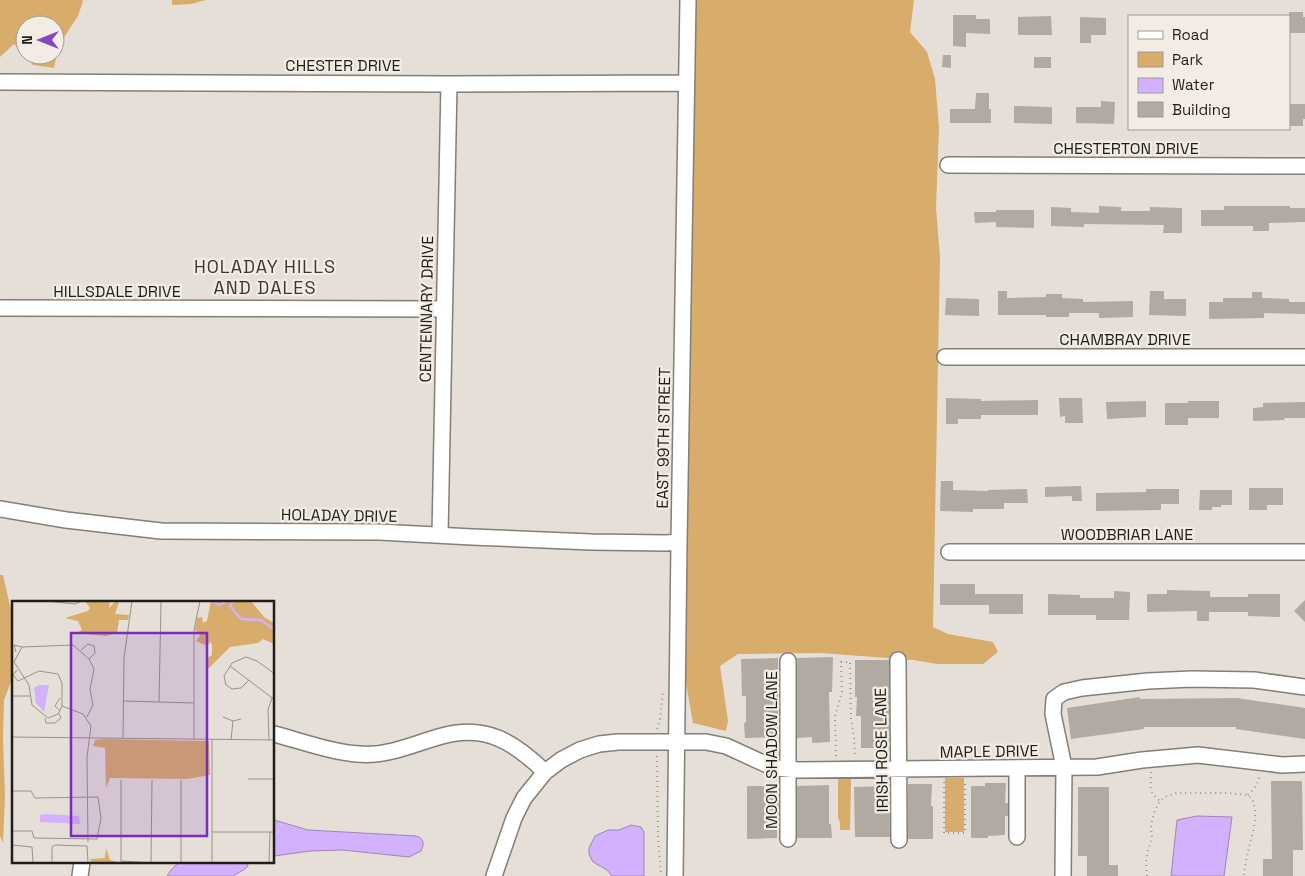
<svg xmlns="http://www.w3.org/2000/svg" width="1305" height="876" font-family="'Space Grotesk',sans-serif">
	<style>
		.green { fill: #d8ac6b; fill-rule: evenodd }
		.water { fill: #d3b1fc; stroke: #9d85b8 }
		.building { fill: #b0aaa2 }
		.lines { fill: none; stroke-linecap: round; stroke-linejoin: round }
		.minor-casing { stroke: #837e76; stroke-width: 18 }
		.path { stroke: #98938d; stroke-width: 2; stroke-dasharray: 1 4; stroke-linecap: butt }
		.minor { stroke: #fff; stroke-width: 15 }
		.labels { text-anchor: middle; stroke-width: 4.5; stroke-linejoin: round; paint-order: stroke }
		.street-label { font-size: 16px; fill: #201e1b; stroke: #f3ece4 }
		.neighbourhood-label { font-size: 18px; letter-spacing: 1px; fill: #3c3730; stroke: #f3ece4 }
		.inset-river { fill: none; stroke: #d3b1fc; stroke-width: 2.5 }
		.inset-road { fill: none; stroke: #97928c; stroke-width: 1 }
		.view { fill: #7b2cbf; fill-opacity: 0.15; stroke: #7b2cbf; stroke-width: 2.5 }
		.inset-edge { fill: none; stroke: #201e1b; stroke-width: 2.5 }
	</style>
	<rect width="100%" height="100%" fill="#e6dfd7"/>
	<path class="green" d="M0,0H82L83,1L78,16L59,45L54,68L33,65L14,44L0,57ZM25,25H55V55H25Z
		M172,0H206L191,4L172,5Z
		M695,0H914L910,32L927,52L935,79L939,128L936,208L940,257L933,627L948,634L993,642L998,652L983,664H937L914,660L820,653L738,654L720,666L728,721L726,731L693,723L683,667Z
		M0,575H3L14,623V674L4,700L3,739L5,796L3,843L0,836Z
		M945,778H964V832H945Z
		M838,779H851L850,830H840V822L838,818Z"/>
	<path class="water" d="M1197,816L1232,817L1224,876H1171L1177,820Z
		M274,820L308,830L416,836C425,839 424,844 421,851L409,857L343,850L310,851L274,856Z
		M631,825L641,827L644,832V876H612L607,870L593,862L589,854V848L595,836L608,830H619Z
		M179,862H247L248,866L245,869L233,876H167L172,869Z"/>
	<path class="building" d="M1289,12H1303V17H1305V33H1289Z
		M953,15H976V19H990V34L966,33V47L953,46Z
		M1051,16L1052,35H1018V17Z
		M1080,17L1106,18V35H1091V43H1080Z
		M943,55H951V68L942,67Z
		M1034,57H1051V68H1034Z
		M976,93H989V109H991V123H950V109H975Z
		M1101,101L1115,102L1114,124L1076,123V107H1101Z
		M1289,104H1305V119H1303V126H1289Z
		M1014,106L1052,107V124L1014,123Z
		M1099,206L1121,207V211H1150V207L1182,208V233H1163L1164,225L1084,224V227L1051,226V207L1071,208V212L1099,213Z
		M1224,206H1290V208H1305V222L1269,223V231H1253V226H1201V210H1224Z
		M996,210H1034V228L996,227V222L975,223L974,212H996Z
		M998,291H1007V298L1046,297V294H1062V298L1083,299V302L1133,301V317L1099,318V313H1069V317H1046V315H998Z
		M1150,291H1164V299H1186V316L1149,315Z
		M1252,292H1262V298L1289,299V302H1305V314L1264,313V318L1209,319V302H1223V298H1252Z
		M946,298L979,299V316L945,315Z
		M946,398L981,399V401L1038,400V415H981V419H958V424H946Z
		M1059,398H1082L1083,423H1065V416L1060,417Z
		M1146,401V417L1107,419L1106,402Z
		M1188,401H1219V418H1188V425H1165V403H1188Z
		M1305,402V418H1284L1285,420L1253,421V408L1263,407V403Z
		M941,481H953V490L988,491V490L1027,489L1028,503H1004V509H973V512L940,511Z
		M1081,486L1082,501H1072V496L1045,497V487Z
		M1249,488H1283V505H1267V510H1249Z
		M1146,489H1179V504H1161V510L1096,511V493L1146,492Z
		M1200,490H1232V505H1221V507H1212V510H1199Z
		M940,584H975V594H1023V614H989V605H940Z
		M1167,590L1210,591V597H1248V594H1280V617L1248,616V612H1209V621H1197V611L1147,612V594H1167Z
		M1114,591L1130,592L1129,620H1096V615H1048V594L1080,595V598H1114Z
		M1305,600V622L1294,611Z
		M833,657L832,692H829L830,742L812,743V737L797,738V658Z
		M778,658V737L745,738L744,723L746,722V696H742L741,659Z
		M855,660H889V748H861V716H856L857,697H855Z
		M1140,697V699L1237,698L1305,708V739L1236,729V727H1144V729L1071,739L1067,708Z
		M1271,781H1302L1303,850H1293V876H1263V859H1272Z
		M985,783H1006L1005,803H1008V816H1005V835L988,836V838H971V786H985Z
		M908,784H932L931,806H933V839H908Z
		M829,785V824H831L832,838H797V786Z
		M747,786H778L779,821H777V838L747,839Z
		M889,786L890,837H855L854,787Z
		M1078,787H1109V865H1118V876H1087V856H1078Z"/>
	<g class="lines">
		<defs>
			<path id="minor" d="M0,82L449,84L686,83
				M948,165L1305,166
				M0,308L444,309
				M945,357H1305
				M0,509L66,520L161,531L379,532L472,537L591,542L666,543L679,542
				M440,535L449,84
				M949,552H1305
				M898,660L899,840
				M788,661V839
				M274,734C305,742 343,757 375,754C399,752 419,742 442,736C486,724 514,742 545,772
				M1017,837V768
				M80,876L82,862
				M494,876L514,818L524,798L545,772L561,760L580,750L599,744L618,742H706L726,746L774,768L799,770L1097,767L1142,760L1198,755L1282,765L1305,764
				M675,876L679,542L688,0
				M1063,876L1064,767L1053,714L1054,699L1064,692L1082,688L1148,681L1192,679L1254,680L1305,687"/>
		</defs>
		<use href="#minor" class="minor-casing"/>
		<path class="path" d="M657,729L660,719L663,692
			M657,756L658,838L661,874
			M836,756L835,716L842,692L841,662H850L851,719L854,737L855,756
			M1151,772C1151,785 1148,792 1160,801
			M944,782V833H965V781
			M1248,795L1256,786L1260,776
			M1147,876L1146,862L1148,850L1152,838L1151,825L1155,810L1160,801L1167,796L1177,793H1227L1248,795C1251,798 1254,801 1254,805C1258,821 1251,837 1248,852C1246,860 1245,868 1244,876"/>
		<use href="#minor" class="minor"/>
	</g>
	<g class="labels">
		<g class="street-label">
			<text x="343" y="71">CHESTER DRIVE</text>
			<text x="1126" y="154">CHESTERTON DRIVE</text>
			<text x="117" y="297">HILLSDALE DRIVE</text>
			<text transform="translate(426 309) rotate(-89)" y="6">CENTENNARY DRIVE</text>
			<text x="1125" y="345">CHAMBRAY DRIVE</text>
			<text transform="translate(663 438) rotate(-89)" y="6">EAST 99TH STREET</text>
			<text transform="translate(339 515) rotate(1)" y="6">HOLADAY DRIVE</text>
			<text x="1127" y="540">WOODBRIAR LANE</text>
			<text transform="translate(771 750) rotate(-90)" y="6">MOON SHADOW LANE</text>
			<text transform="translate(881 750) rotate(-91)" y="6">IRISH ROSE LANE</text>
			<text transform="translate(989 751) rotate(-1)" y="6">MAPLE DRIVE</text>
		</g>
		<g class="neighbourhood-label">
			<text x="265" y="273">HOLADAY HILLS<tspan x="265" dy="21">AND DALES</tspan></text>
		</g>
	</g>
	<g transform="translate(12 601)">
		<rect width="262" height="262" fill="#e6dfd7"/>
		<path d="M73,0H98L97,7L104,0H113L107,1L103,13L117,14L116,19H107L105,32L94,35L64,32L70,29L66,20L53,17L76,10L78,7ZM199,0H239L252,16L262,22V43L251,38L246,42L218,46L196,68L194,58L200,54V44L198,41L195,45L184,40L188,34L183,29L185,17L190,16L191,22L195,20ZM91,138L197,140L198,174L175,178L98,177L94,187L93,147L81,145L83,139ZM94,247L98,259L109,262H80L78,258L93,257Z" fill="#d8ac6b"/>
		<path d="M27,84H37L32,111L24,102L22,87ZM33,213L67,215L68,223L28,221V214Z" fill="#d3b1fc"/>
		<path class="inset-river" d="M200,0L207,4L215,0M221,0L218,5L229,18L249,19L263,29"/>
		<path class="inset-road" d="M34,0L63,3L70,0M69,49L76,43L82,45L83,52L77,58M4,51L2,44L10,46M218,65L263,99M5,69L1,74L6,80L27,70L46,73L50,82V105M237,79L229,87L220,88L214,84L212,75L220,62L234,56L245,60L263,73M0,95H18M48,97L43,105L48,110M112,100L182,102M147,101L149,0M50,105L46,113L36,117L20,104L17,84L2,61L10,46L61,44L77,58L82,68L78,88L81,104L75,116M50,105L71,113L79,125L75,156L76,241M211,116L221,120L229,118M33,117L34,122H43L49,117L47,113M0,136L263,139M111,137L112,57L120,0M182,138V29L188,0M219,139L221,120M257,139L256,109L260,97M236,178H263M109,179V260L141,262M0,190H19L23,197L86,196L89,217L85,238L22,237L20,230H0M200,231H263M0,244L20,246L21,262M40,262V246L43,244L75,245L76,262M139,262L140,179M169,262V179M200,262V139M223,262H257L258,231"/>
		<path class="view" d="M59,32H195V235H59Z"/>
		<rect width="262" height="262" class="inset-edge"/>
	</g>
	<rect x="1128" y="15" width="162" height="115" fill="#f3ece4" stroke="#9f9a94"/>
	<rect x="1138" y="31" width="25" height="8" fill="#ffffff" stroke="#9f9a94"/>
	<text x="1172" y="40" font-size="15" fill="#201e1b">Road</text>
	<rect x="1138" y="52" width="25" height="15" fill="#d8ac6b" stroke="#9f9a94"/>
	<text x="1172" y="65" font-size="15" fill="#201e1b">Park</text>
	<rect x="1138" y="78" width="25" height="15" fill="#d3b1fc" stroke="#9f9a94"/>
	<text x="1172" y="90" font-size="15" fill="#201e1b">Water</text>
	<rect x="1138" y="102" width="25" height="15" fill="#b0aaa2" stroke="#9f9a94"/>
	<text x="1172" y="115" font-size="15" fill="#201e1b">Building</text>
	<g transform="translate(40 40) rotate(270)"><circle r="24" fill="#f3ece4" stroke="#9f9a94"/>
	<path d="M0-4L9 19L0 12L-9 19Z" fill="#8548be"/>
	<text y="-8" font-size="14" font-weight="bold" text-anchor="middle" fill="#201e1b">N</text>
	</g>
</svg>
